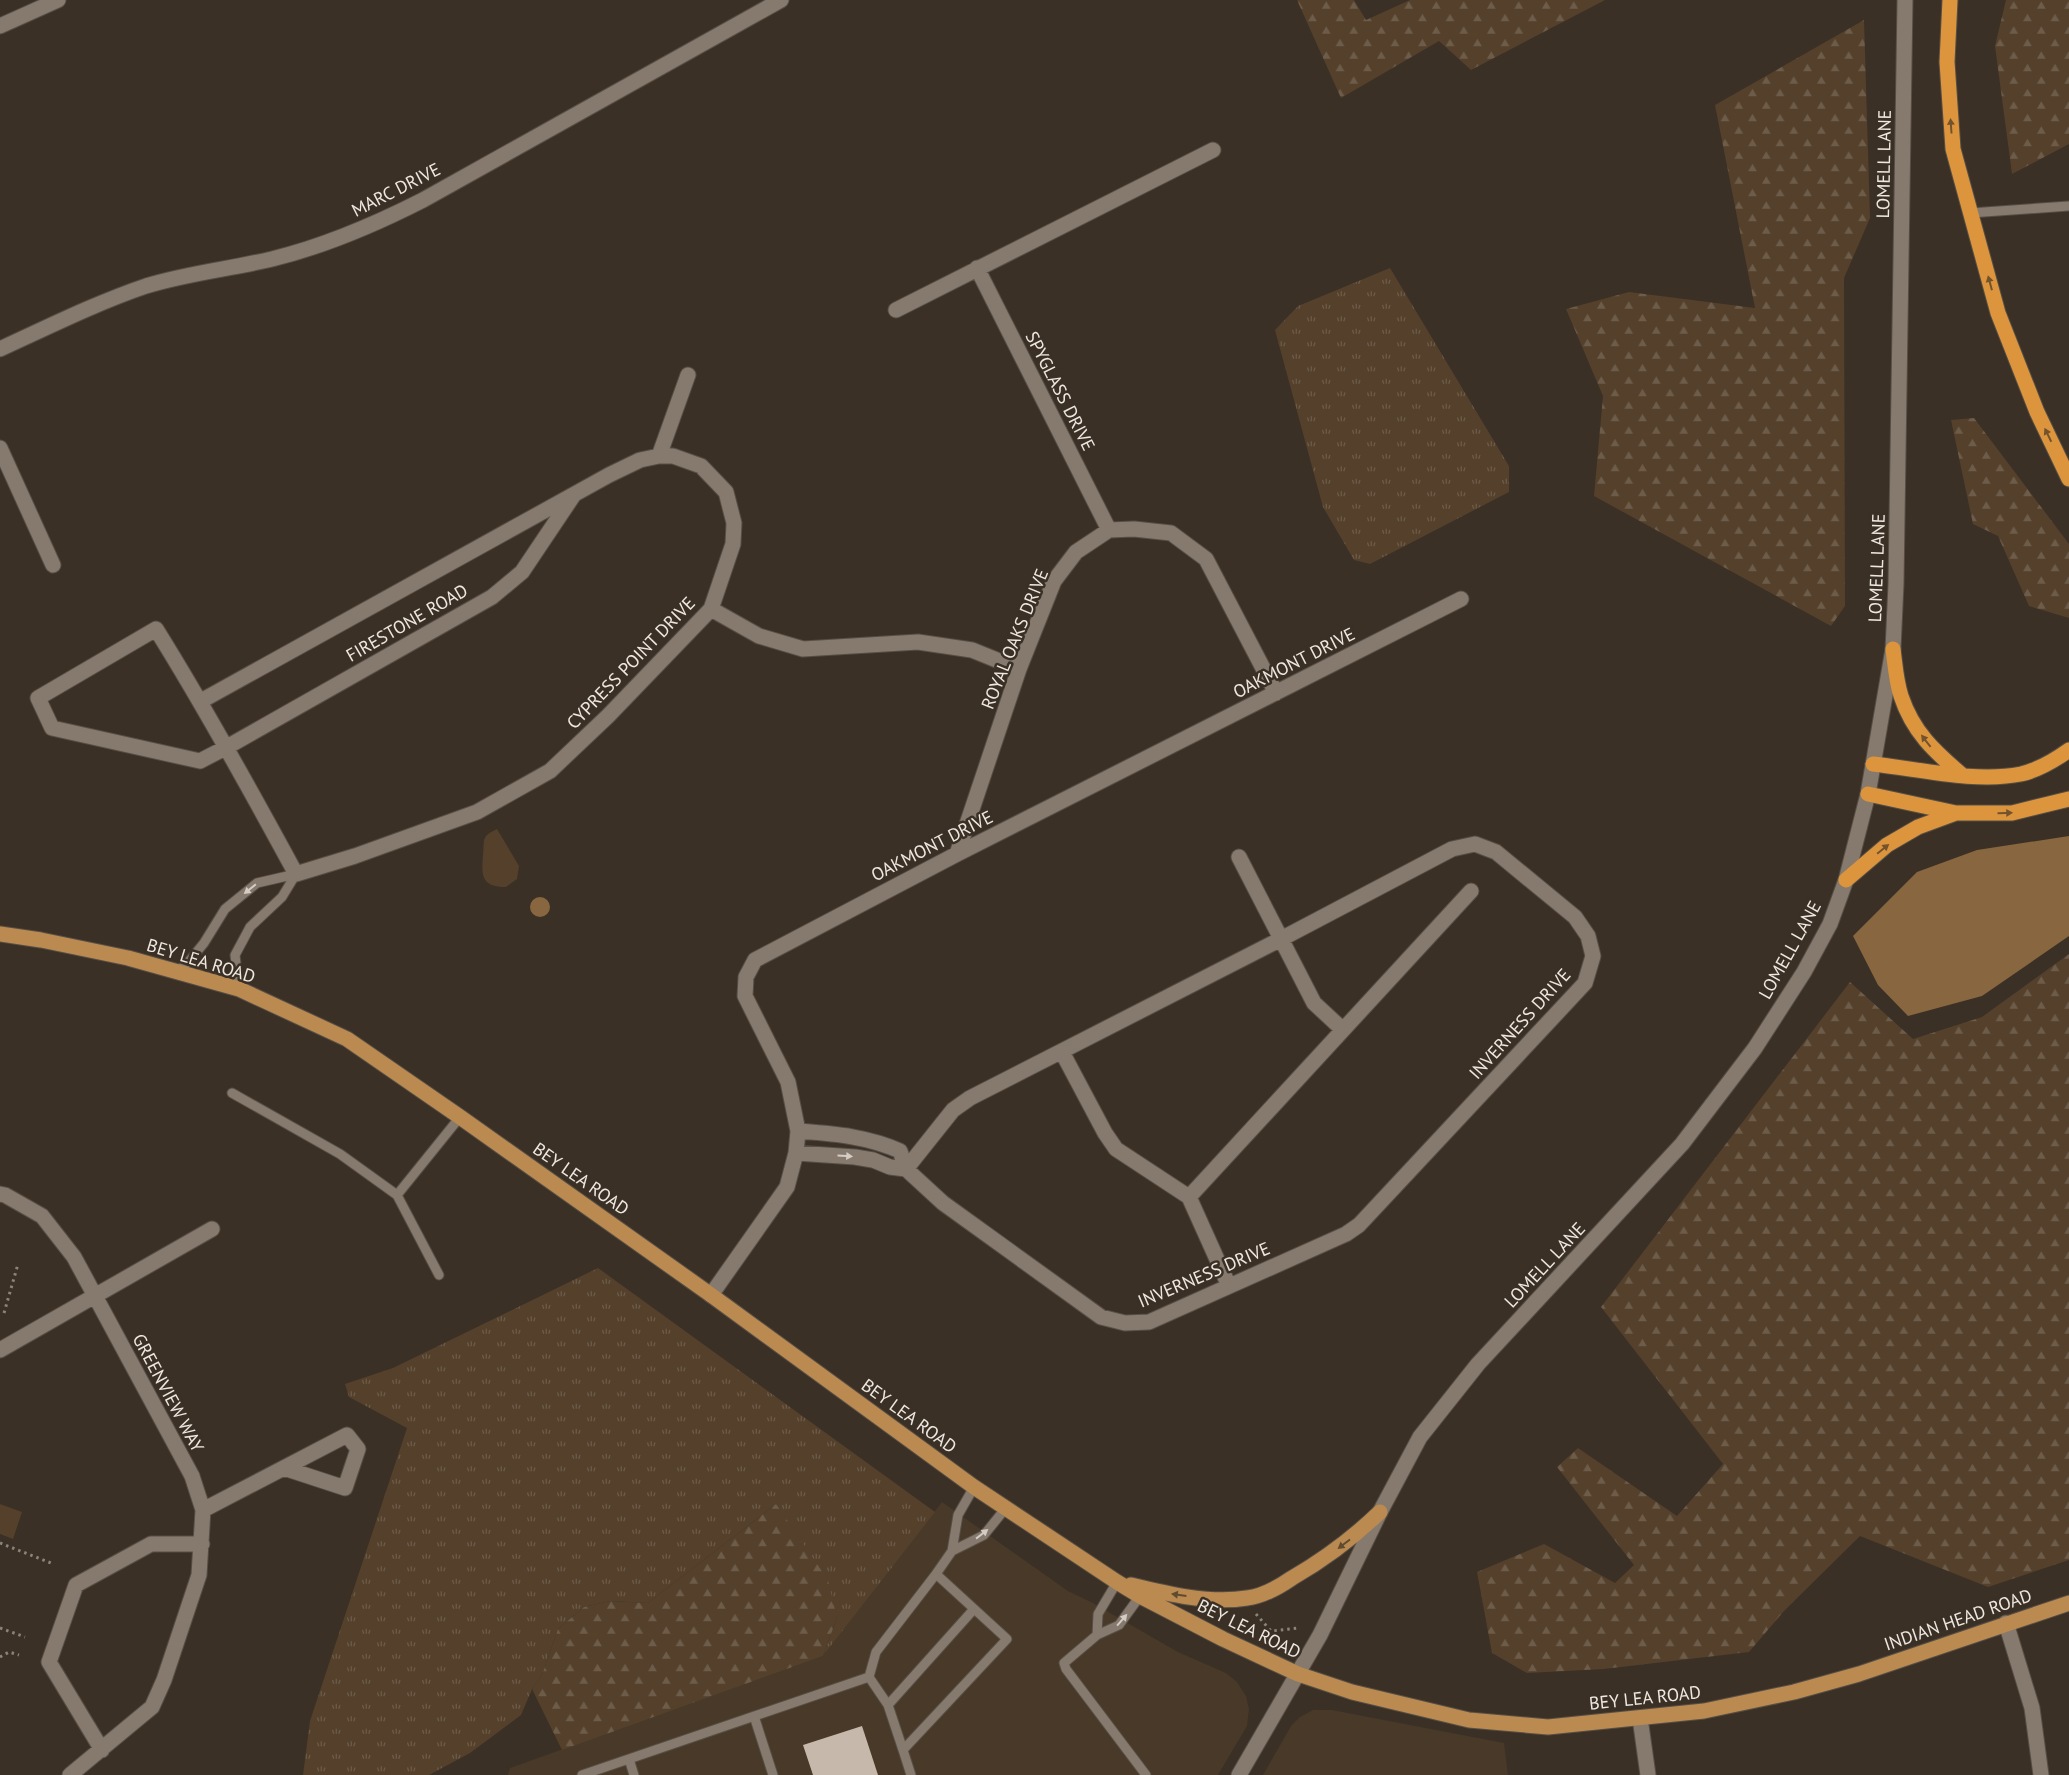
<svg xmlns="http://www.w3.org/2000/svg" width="2069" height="1775" font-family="'PT Sans',sans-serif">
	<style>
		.built { fill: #483929 }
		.grass { fill: url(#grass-tufts) }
		.forest { fill: url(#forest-firs) }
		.park { fill: #54402b }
		.water { fill: #88663f }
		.building { fill: #c6b9ac }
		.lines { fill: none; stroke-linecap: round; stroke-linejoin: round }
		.lane-casing { stroke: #574e45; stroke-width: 11 }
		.street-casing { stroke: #574e45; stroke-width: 17 }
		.secondary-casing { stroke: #574e45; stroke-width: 17 }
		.primary-casing { stroke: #574e45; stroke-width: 17 }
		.highway-casing { stroke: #574e45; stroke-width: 17 }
		.path { stroke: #8c837a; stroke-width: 3; stroke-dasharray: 2.5 4; stroke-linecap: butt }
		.lane { stroke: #867a6e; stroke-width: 9 }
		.street { stroke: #867a6e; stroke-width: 15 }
		.secondary { stroke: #867a6e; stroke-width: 15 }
		.primary { stroke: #ba8a50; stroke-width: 15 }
		.highway { stroke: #dc953c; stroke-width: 15 }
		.oneway { fill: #73532d }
		.oneway2 { fill: #d5ccc4 }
		.oneway3 { fill: #604b32 }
		.labels { text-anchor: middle; stroke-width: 5; stroke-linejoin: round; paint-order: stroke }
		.street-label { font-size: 18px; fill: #efe8e1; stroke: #3a3025 }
	</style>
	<defs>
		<pattern id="grass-tufts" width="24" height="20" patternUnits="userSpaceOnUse" patternTransform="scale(1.25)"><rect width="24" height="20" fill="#54402b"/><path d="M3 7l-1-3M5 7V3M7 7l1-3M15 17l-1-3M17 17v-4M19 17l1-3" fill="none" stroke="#6d5c49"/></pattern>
		<pattern id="forest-firs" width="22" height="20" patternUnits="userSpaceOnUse" patternTransform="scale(1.25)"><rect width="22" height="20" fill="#54402b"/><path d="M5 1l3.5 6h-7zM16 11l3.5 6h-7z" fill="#6d5c49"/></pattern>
	</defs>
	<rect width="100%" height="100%" fill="#3a3025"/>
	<path class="built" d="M942,1502L1068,1591L1091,1602L1178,1652L1226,1673L1237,1682L1246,1696L1249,1709L1247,1726L1218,1775H508L510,1768L823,1656Z
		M1313,1710H1332L1504,1743L1508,1775H1263L1291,1726L1300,1717Z"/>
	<path class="grass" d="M1390,268L1509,466V492L1370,564L1354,560L1323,507L1275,330L1298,306Z
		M598,1268L935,1512L823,1656L837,1618L776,1504L648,1603L610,1601L584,1607L558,1629L542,1675L532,1689L521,1715L470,1753L429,1775H303L310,1721L407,1428L349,1397L345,1384L393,1368Z"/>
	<path class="forest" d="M1297,0H1354L1366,20L1410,0H1605L1471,70L1439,41L1341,98Z
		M2006,0H2069V144L2012,174L1995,46Z
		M1864,20L1870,218L1844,278L1845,606L1831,626L1594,496L1603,396L1566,309L1629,292L1755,308L1715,105Z
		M1974,418L2069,544V618L2029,606L1998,536L1973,524L1951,420Z
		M2069,954V1560L1988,1587L1860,1536L1784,1611L1749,1652L1604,1669L1527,1673L1492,1653L1477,1572L1544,1544L1615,1583L1634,1565L1557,1467L1578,1448L1677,1516L1723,1464L1601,1307L1850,982L1913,1039L1982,1017Z
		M776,1504L828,1580L837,1618L823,1656L562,1750L532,1689L542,1675L558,1629L584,1607L610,1601L648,1603Z"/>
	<path class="park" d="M497,829L519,866L517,879L506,887C482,887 481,876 483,855C485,840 480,837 497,829Z
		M0,1504L22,1512L13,1539L0,1534Z"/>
	<path class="water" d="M2069,836V936L1982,996L1908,1016L1878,985L1853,936L1917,872L1977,850Z
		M530 907a10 10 0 1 1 20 0a10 10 0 1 1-20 0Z"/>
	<path class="building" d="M862,1726L878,1775H813L803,1745Z"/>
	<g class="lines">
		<defs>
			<path id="lane" d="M1970,213L2069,206
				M178,971L191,959L204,943L225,909L257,883L296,874
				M239,989L235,955L250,927L282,897L296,874
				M232,1093L340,1154L397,1195L460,1117
				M397,1195L439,1275
				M952,1551L984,1535L1005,1509
				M1140,1596L1119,1625L1097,1635L1064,1663L1066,1669L1146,1775
				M1097,1635L1098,1614L1117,1582
				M869,1677L888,1705L903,1750
				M888,1705L974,1609
				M754,1716L773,1775
				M629,1759L634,1775
				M582,1775L869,1677L876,1652L936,1574L952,1551L958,1515L974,1487
				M911,1775L903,1750L1007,1639L936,1574"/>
			<path id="street" d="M0,26L58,0
				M977,268L1109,530
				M896,310L1213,150
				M0,349C48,327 96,303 146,286C188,273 230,269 272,259C325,246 374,225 423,200L781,0
				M0,448L53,565
				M659,456L688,375
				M711,609L759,636L803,649L918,642L972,650L1019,669
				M201,701L609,475L640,460L659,456H673L701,466L726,492L734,523L733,544L711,609L608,716L550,771L477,812L355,856L296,874C251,791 206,709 156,629L38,698L52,728L200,761L227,747L492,597L522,572L573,496
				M1475,844L1496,852L1575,917L1588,936L1593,956L1585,983L1359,1225L1346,1234L1149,1322L1125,1323L1101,1317L943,1203L906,1169L953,1110L970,1098L1281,939L1452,849Z
				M957,854L1019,669L1054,581L1076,552L1109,530L1134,529L1171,533L1206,559L1276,693
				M1239,857L1314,1003L1342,1029
				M1062,1052L1105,1133L1116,1149L1189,1197L1229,1286
				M796,1153L855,1157L873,1160L890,1167L906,1169L900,1151C866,1136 835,1134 798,1131
				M0,1194L5,1195L42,1216L74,1257L192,1476L203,1510L199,1575L164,1680L152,1707L70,1775
				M1189,1197L1471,891
				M711,1295L787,1187L796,1153L798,1131L788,1082L745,996L746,977L755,960L957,854L1461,599
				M0,1350L212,1229
				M203,1510L347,1435L358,1449L345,1488L284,1468
				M2006,1623L2032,1708L2041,1775
				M1640,1718L1648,1775
				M102,1750L49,1662L76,1585L151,1544H202"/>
			<path id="secondary" d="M1239,1775L1320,1635L1380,1512L1420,1437L1478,1364L1682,1144L1755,1048L1804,972L1830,924L1846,880L1868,794L1893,649L1896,584L1905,0"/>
			<path id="primary" d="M0,934L41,940L128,958L239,989L347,1039L460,1117L711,1295L974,1487L1117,1582L1140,1596L1223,1639L1298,1674L1352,1692L1469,1720L1548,1727L1704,1711L1794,1692L1859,1674L2069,1603
				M1131,1585C1168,1594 1209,1604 1247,1598C1264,1596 1279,1587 1292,1578C1325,1559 1353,1538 1380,1512"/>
			<path id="highway" d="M1950,0L1947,62L1953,149L1998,313L2037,412L2069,479
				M1893,649C1895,664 1896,681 1901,696C1913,732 1934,751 1962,775
				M1873,764C1919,769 1976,783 2021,774C2038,770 2055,760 2069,750
				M1868,794L1956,813H2012L2069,799
				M1846,880L1887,845L1918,827L1956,813"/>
		</defs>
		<use href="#lane" class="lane-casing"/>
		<use href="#street" class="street-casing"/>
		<use href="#secondary" class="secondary-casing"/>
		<use href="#primary" class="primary-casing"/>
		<use href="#highway" class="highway-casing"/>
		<path class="path" d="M4,1313L18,1264
			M0,1543L51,1563
			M1256,1614L1271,1631L1299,1628
			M0,1628L25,1637
			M0,1657L9,1652L19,1655"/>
		<use href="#lane" class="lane"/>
		<use href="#street" class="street"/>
		<use href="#secondary" class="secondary"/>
		<use href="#primary" class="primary"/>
		<use href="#highway" class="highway"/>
	</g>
	<defs><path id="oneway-solid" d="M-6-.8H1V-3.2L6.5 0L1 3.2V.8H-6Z" transform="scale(1.25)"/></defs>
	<g class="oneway">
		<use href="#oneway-solid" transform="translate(1951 126) rotate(-94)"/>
		<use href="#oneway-solid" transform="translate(1990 283) rotate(-105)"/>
		<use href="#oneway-solid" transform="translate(2048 435) rotate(-116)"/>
		<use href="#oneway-solid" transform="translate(1926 741) rotate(-128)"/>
		<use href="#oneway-solid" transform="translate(2005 813) rotate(-1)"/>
		<use href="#oneway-solid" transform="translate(1883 849) rotate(-39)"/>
	</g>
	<g class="oneway2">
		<use href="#oneway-solid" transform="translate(250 889) rotate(141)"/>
		<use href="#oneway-solid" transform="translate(845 1156) rotate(4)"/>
		<use href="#oneway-solid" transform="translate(982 1534) rotate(-38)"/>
		<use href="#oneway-solid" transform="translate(1122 1620) rotate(-49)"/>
	</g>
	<g class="oneway3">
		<use href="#oneway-solid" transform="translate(1344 1544) rotate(143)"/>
		<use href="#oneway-solid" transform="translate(1179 1595) rotate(-172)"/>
	</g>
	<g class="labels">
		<g class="street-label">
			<text transform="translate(1884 164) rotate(-89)" y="6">LOMELL LANE</text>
			<text transform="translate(396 190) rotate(-27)" y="6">MARC DRIVE</text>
			<text transform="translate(1060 391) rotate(63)" y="6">SPYGLASS DRIVE</text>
			<text transform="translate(1877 568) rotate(-88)" y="6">LOMELL LANE</text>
			<text transform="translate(407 623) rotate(-30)" y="6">FIRESTONE ROAD</text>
			<text transform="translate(1015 639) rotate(-68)" y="6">ROYAL OAKS DRIVE</text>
			<text transform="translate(631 663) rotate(-46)" y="6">CYPRESS POINT DRIVE</text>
			<text transform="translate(1294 663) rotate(-27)" y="6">OAKMONT DRIVE</text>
			<text transform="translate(932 846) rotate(-27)" y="6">OAKMONT DRIVE</text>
			<text transform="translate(1790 950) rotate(-61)" y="6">LOMELL LANE</text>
			<text transform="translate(201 961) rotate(17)" y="6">BEY LEA ROAD</text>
			<text transform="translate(1520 1024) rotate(-48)" y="6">INVERNESS DRIVE</text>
			<text transform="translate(581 1179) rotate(35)" y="6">BEY LEA ROAD</text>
			<text transform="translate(1545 1265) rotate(-47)" y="6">LOMELL LANE</text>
			<text transform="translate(1204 1275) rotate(-23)" y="6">INVERNESS DRIVE</text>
			<text transform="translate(168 1393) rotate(62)" y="6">GREENVIEW WAY</text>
			<text transform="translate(909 1416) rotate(36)" y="6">BEY LEA ROAD</text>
			<text transform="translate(1958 1620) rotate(-19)" y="6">INDIAN HEAD ROAD</text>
			<text transform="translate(1249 1629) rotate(26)" y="6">BEY LEA ROAD</text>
			<text transform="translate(1645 1698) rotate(-6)" y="6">BEY LEA ROAD</text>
		</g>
	</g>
</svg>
